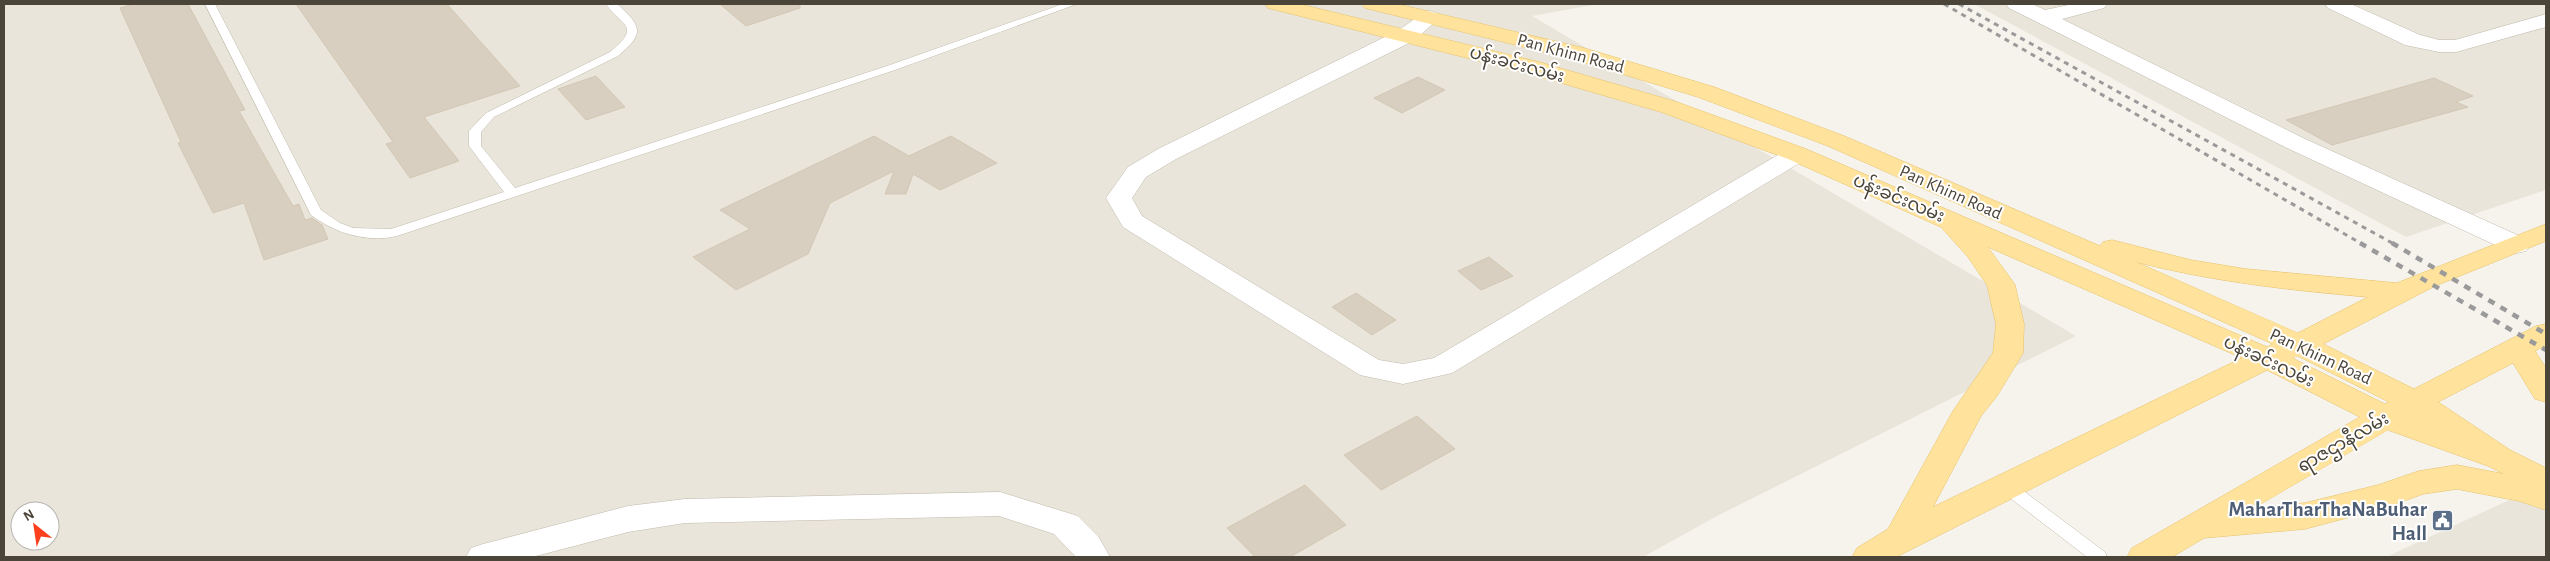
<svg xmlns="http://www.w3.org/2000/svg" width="2550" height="561" font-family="'Alegreya Sans','Noto Sans Myanmar',sans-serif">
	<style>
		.residential { fill: #eae5da; fill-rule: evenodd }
		.building { fill: #d8cfc1; stroke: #d3c7b4 }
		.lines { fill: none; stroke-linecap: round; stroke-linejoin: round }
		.lane-casing { stroke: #c2bbae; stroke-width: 1 }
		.street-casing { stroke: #c2bbae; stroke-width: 1 }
		.primary-casing { stroke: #e6c16a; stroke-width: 1 }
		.lane { fill: #fff; fill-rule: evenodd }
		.street { fill: #fff; fill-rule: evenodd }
		.primary { fill: #ffe39c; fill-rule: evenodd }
		.rail-far1 { stroke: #9a9a9a; stroke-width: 3; stroke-dasharray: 5 5; stroke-linecap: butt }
		.rail { stroke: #9a9a9a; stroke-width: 4.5; stroke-dasharray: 7 7; stroke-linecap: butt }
		.labels { text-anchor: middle; stroke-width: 4; stroke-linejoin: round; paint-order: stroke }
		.street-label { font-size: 18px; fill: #4b4439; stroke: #fff }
		.near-service-label { font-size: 21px; font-weight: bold; fill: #4e5e75; stroke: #fff; text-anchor: end }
	</style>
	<rect width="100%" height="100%" fill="#f6f3ec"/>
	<path class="residential" d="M4,4H1599L1532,16L2076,336L1717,516L1643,557H4ZM20,511H50V541H20Z
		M1974,4H2546V190L2406,237Z
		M2546,483V557H2386Z"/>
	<path class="building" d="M134,4H188L245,110L239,111L293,206L299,204L305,220L312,218L322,225L328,239L264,260L244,203L213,213L178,143L181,142L120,8Z
		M296,4H447L520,86L424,117L459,161L410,178L386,144L393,142Z
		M720,4H800V8L746,26Z
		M596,76L625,107L586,120L558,89Z
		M1418,77L1445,90L1402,113L1374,98Z
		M2434,78L2473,96L2456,102L2468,107L2332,145L2286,120Z
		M874,136L909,156L951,136L997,163L940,190L913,174L906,194H885L894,171L830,203L808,254L736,290L693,257L750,229L720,210Z
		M1489,257L1513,276L1481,290L1458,271Z
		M1356,293L1396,320L1372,335L1332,307Z
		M1417,416L1455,449L1381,490L1344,455Z
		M1305,485L1346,525L1290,557H1255L1227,528Z"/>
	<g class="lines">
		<defs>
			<path id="lane" d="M205,4H215L321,210L340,223L353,228L391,229L504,192L469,146V131L486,113L610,52C643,25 621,26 606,4H617C642,26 645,34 618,56L494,117L481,132V146L515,188L887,66L1063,4H1077L895,70L397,236C366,243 335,233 311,215Z
				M2007,481L2013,483L2105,552L2107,557H2087L2001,491L1999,487L2001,483Z"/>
			<path id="street" d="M2006,4H2032L2045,10L2073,4H2107L2104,8L2062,19L2303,138L2526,239L2530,245L2526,251L2517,253L2508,251L2287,148L2009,8Z
				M2325,4H2351L2420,35L2439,40H2455L2546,14V27L2456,52H2439L2405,45L2328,8Z
				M1430,11L1437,13L1440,17L1415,40L1176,159L1146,177L1132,198L1142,216L1379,360L1403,364L1434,358L1788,149L1797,147L1806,149L1809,154L1806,159L1452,373L1403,384L1360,375L1123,227L1106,198L1128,167L1158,149L1399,30L1423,13Z
				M1000,492L1078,516L1098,536L1110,557H1076L1054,534L999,516L685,523L628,532L532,557H466L471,548L483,544L628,506L685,499Z"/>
			<path id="primary" d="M1265,4H1299L1539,62L1677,102L1806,149L2267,347L2273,344L1828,146L1698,97L1569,58L1365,8L1362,4H1397L1584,48L1714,87L1844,136L2100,246L2103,242L2112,240L2191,260L2246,269L2397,283L2546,224V241L2435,286L2323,344L2414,389L2536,326L2546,324V345L2535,351L2546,368V402L2535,399L2513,363L2438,402L2510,450L2546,468V510L2519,501L2457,489L2423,494L2384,508L2305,529L2204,538L2172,557H2127L2132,548L2360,417L2267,370L1896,557H1852L1857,548L1888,529L1953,411L1993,353L1996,324L1987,285L1968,257L1941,227L1788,159L1661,112L1523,72L1268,8ZM1988,247L2242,358L1933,507L1981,416L1997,396L2023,353L2024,324L2015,285ZM2136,262C2215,282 2288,290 2368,297L2298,333ZM2298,356L2389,402L2385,404L2292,358ZM2388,430L2488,466L2504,474L2457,465L2419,471L2378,485L2305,503L2254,508Z"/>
		</defs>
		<use href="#lane" class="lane-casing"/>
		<use href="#street" class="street-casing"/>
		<use href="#primary" class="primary-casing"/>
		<use href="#lane" class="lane"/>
		<use href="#street" class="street"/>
		<use href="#primary" class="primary"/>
		<path class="rail-far1" d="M1944,4L2362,244
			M1959,4L2394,244"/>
		<path class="rail" d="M2360,243L2546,350
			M2392,243L2546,334"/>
	</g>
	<defs>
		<symbol id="civic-square" viewBox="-11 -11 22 22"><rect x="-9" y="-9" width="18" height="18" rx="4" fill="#5c6f8a" stroke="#fff"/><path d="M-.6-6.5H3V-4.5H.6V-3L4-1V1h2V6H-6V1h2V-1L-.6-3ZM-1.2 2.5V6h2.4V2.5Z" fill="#fff"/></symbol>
	</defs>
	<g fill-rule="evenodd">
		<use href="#civic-square" x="2430" y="508" width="25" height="25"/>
	</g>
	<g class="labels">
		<g class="street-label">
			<text transform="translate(1571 53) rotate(15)" y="6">Pan Khinn Road</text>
			<text transform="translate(1517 64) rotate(15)" y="6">ပန်းခင်းလမ်း</text>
			<text transform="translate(1951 192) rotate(24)" y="6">Pan Khinn Road</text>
			<text transform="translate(1899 198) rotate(23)" y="6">ပန်းခင်းလမ်း</text>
			<text transform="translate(2321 356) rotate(25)" y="6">Pan Khinn Road</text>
			<text transform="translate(2269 361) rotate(25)" y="6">ပန်းခင်းလမ်း</text>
			<text transform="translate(2343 442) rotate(-30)" y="6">ရာဇဌာနီလမ်း</text>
		</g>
		<g class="near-service-label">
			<text x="2427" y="516">MaharTharThaNaBuhar<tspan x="2427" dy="24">Hall</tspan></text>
		</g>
	</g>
	<rect width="2550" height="561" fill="none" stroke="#4b4439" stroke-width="10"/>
	<g transform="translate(35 526) rotate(330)"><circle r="24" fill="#ffffff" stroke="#b7b4b0"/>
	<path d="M0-4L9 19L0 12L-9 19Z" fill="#fc3f1d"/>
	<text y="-8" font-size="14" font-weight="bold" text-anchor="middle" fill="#4b4439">N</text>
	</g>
</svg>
